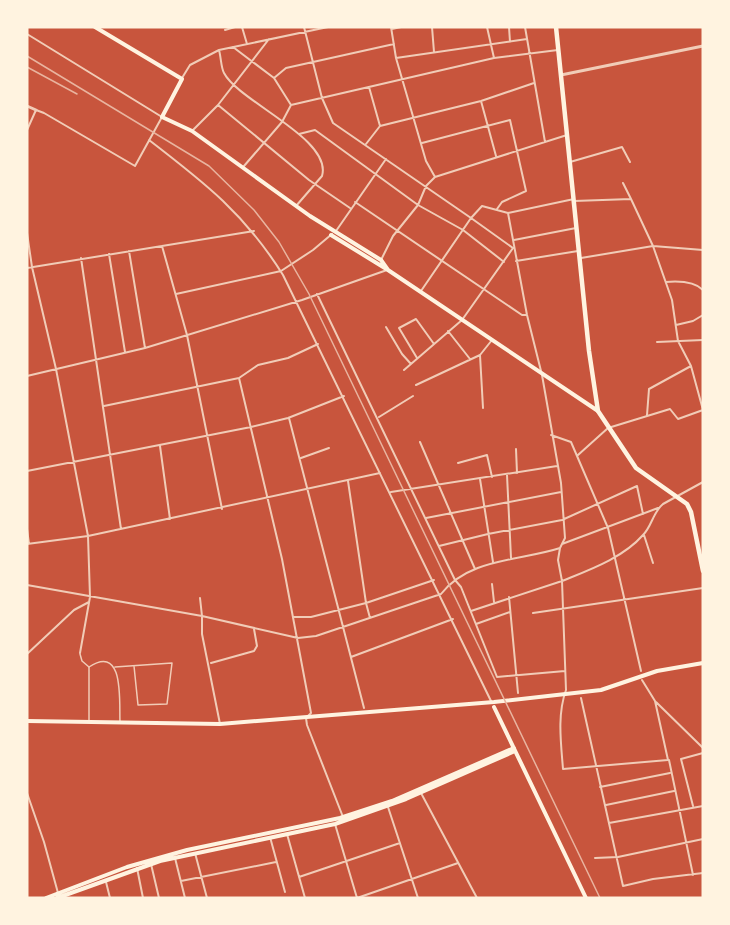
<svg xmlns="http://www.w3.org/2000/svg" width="730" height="925" font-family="'Source Sans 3',sans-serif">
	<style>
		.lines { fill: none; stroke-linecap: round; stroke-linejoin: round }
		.service { stroke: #f1ccb7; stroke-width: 1.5 }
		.pedestrian { stroke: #f1ccb7; stroke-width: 1.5 }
		.minor { stroke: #f1ccb7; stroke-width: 2 }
		.tertiary { stroke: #f1ccb7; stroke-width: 3 }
		.secondary { stroke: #fff3e0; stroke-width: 4 }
		.trunk { stroke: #fff3e0; stroke-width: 4.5 }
		.rail { stroke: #e9b49f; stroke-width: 1.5 }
	</style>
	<rect width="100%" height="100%" fill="#c8553d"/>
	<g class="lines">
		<path class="service" d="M115,667L172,663L167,704L138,705L134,666
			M89,722V667C125,643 119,703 120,722"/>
		<path class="pedestrian" d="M80,654L82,661L89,667"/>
		<path class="minor" d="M242,27L247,44
			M304,27L322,98L333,123L471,218L482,206L508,213L574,199
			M391,27L396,58L527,39
			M432,27L434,52
			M487,27L494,58
			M509,27L510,42
			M525,27L545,142
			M392,29L401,27
			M225,30L235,27
			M27,34L162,117L135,166L44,113L36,110L27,130
			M233,47L274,78L291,105
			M219,50C221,57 221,68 224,73C239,102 333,139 322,176L296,206
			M396,58L426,161L435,177
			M182,78L190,65L219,50L328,27
			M274,78L286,68L394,44
			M369,87L380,126
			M481,101L496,156
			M218,105L309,180L350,208
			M291,105L494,58L558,50
			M192,131L218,105L269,39
			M299,134L315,130L418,205L393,236L381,260
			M149,140C205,183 245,214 283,275L491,701
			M422,143L510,120L526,191L502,202L497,209
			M366,144L380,126L481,101L534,83
			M570,162L622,147L630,162
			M244,166L282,122L291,105
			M631,199L653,246L672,300L678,341L691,366L703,410
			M574,201L631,199L623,183
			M355,202L522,315H527
			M336,231L386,159
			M27,233L32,267L56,369L88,536L90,597L80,653
			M514,240L576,228
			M162,246L187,335L222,509
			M129,251L145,348
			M109,254L125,352
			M81,258L121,529
			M581,258L653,246L703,250
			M516,261L578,251
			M504,262L463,230L418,205L426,186L435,177L567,135
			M27,268L254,231
			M666,282C678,281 694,281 703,290
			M421,291L471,218L513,248
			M176,294L281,271L313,250L332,234
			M317,294L455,580L461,587L497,677L565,671
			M676,325L693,321L703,315
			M386,327L402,354L411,364
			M448,331L470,359
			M657,342L703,340
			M318,344L288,358L258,365L239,378L282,559L311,713L306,718L307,725L343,817
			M480,355L483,408
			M417,358L399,328L416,319L434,344
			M404,370L462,320L513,248
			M27,376L145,348L302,300L387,270
			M416,385L480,355L492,340
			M104,406L239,378
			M647,415L649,389L691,366
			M379,417L413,396
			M289,418L364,708
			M551,435L571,442L608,528L641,671
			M420,442L475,569
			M160,446L170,519
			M516,449L517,473
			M578,455L608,428L670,409L678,419L703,410
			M301,458L329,448
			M458,463L487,455L492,477
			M27,471L251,427L288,418L344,396
			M507,475L511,558
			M480,479L493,562
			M391,492L557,466
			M426,518L561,492
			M27,529L29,544
			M644,535L653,563
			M27,544L88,536L380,473
			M562,544L658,508
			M439,546L488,534L562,520L637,486L643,514
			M560,548L558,560L562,581C589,570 623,558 643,535C652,526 653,512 663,504L703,482
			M492,584L494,602
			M27,585L202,616V634L220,724
			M509,597L518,693
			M200,598L202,616L298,638L316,636L441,594C469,558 520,561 560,548L565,538L561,483L542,375L527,315L508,213
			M471,611L562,581L566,690C557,715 561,743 563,769L668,760L655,701L642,680
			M533,613L703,588
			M294,617H311L366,603L348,481
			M370,618L366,603L434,580
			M476,624L510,612
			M27,654L74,610L89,602
			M351,657L453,619
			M211,663L254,651L257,646L254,629
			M581,698L623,886L653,879L703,873
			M656,702L703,748
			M669,760L693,875
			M600,787L670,773
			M27,793L44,842L58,893
			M421,793L477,898
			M606,805L674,791
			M693,806L681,759L703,753
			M388,807L418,898
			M609,823L703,806
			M335,824L357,898
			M287,834L305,898
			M270,837L285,892
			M195,853L207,898
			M175,858L185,898
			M595,858L618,857L703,839
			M151,864L159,898
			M137,868L143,898
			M299,877L400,843
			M181,881L276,862
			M106,882L110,898
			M357,898L458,863"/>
		<path class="tertiary" d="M561,75L703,46
			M27,106L36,110"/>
		<path class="secondary" d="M95,27L182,79L162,117L192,131L310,216L381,260L388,270
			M331,235L388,270L598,411
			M494,707L586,898
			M27,721L220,724L494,702L601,690L657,671L703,663
			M46,898L127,867L187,850L340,818L392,801L514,748
			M57,898L160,861L335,824L406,799L515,751"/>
		<path class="trunk" d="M556,27L589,351L598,411L636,468L687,504L691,512L703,571"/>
		<path class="rail" d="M27,56L209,166L254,210L279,242L309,294L600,898
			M27,67L77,94"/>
	</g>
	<rect width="730" height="925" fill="none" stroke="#fff3e0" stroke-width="57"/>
</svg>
